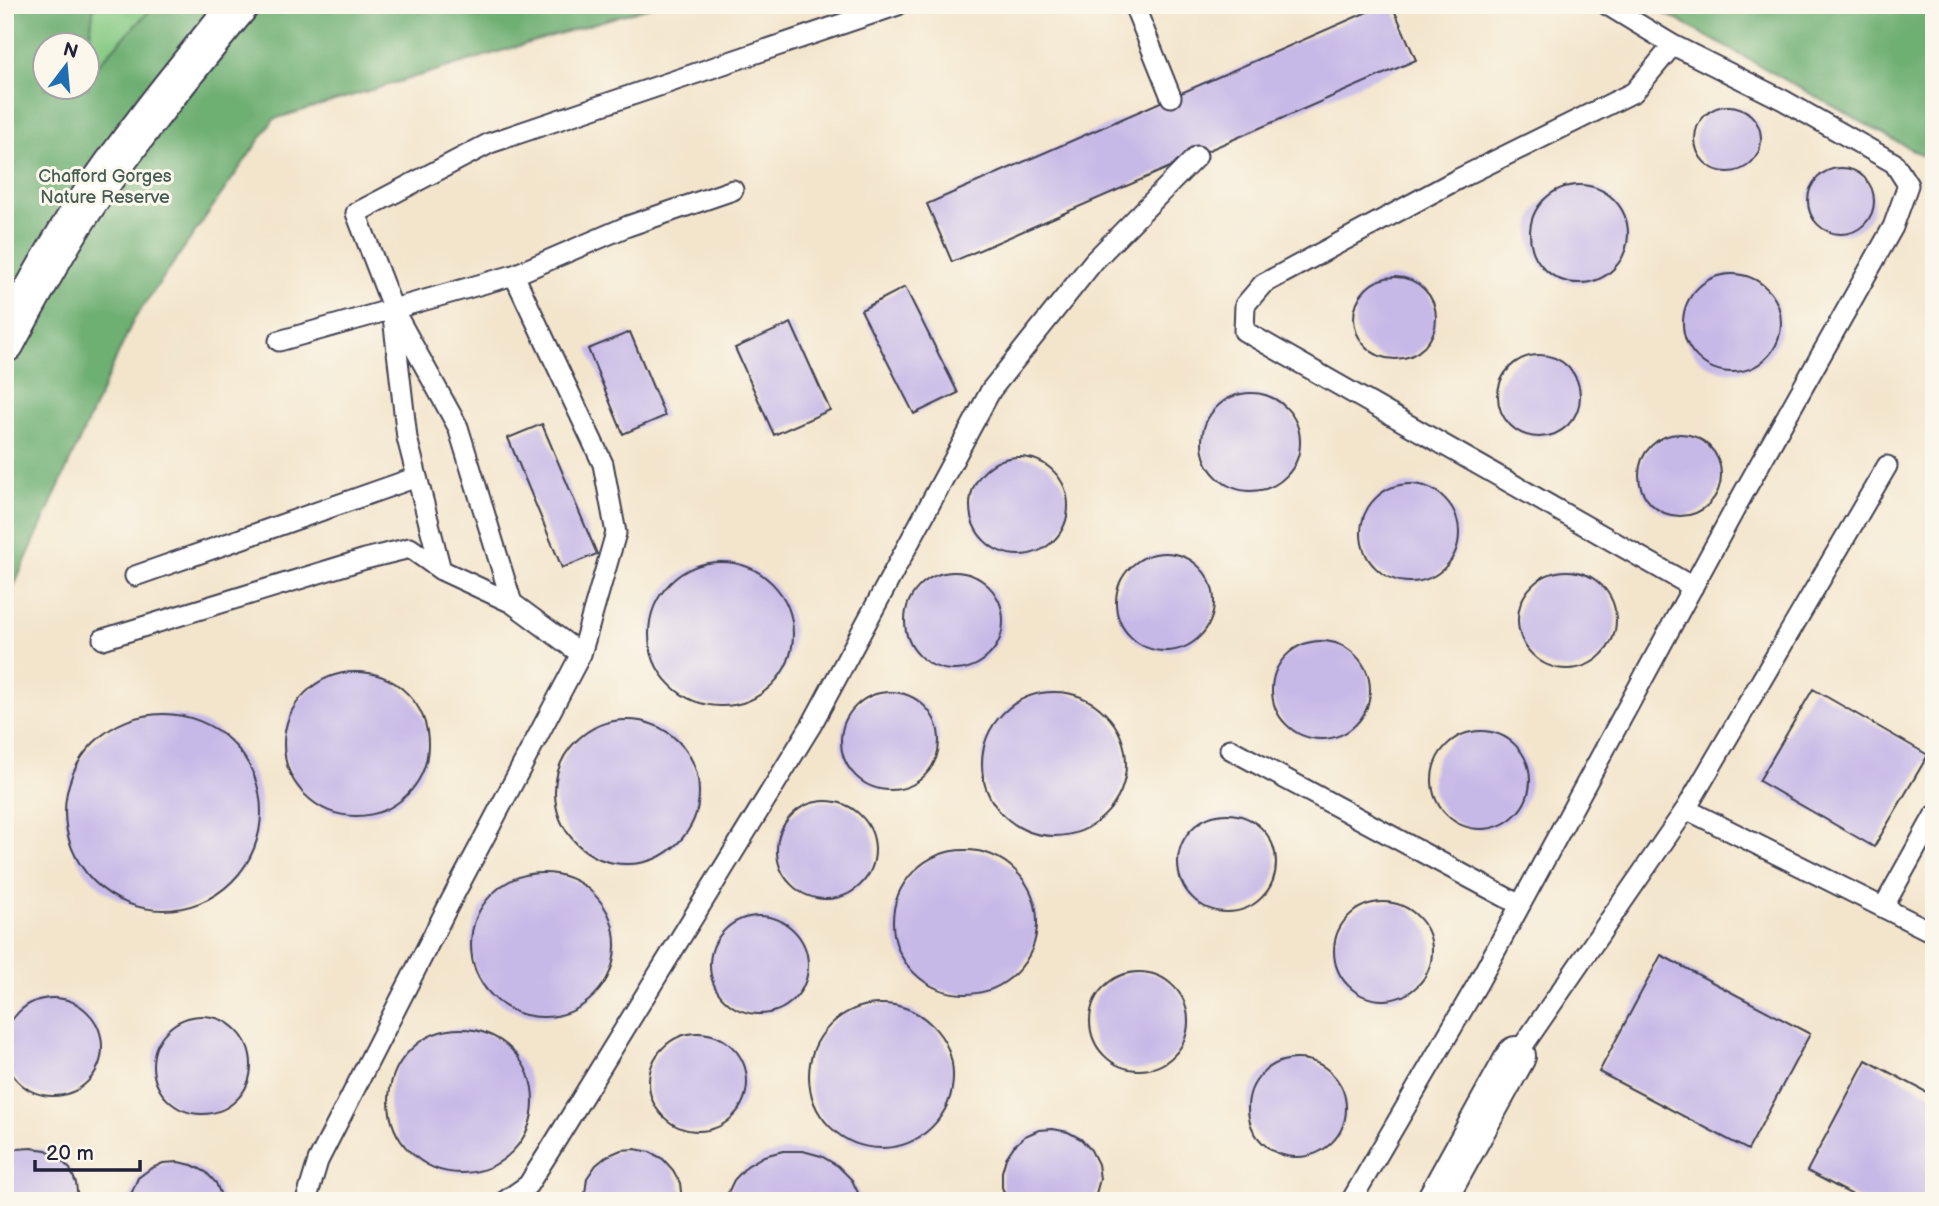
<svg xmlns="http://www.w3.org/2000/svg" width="1939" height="1206" font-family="'Balsamiq Sans',sans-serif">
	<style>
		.green { fill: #88cb85; stroke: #557660; stroke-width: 2 }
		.forest { fill: #6eaf72; stroke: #486856; stroke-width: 2 }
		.building { fill: #c7b9e7 }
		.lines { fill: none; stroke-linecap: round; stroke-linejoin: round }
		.lane-casing { stroke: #413f51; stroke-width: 23 }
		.street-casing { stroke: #413f51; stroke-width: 42 }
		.primary-casing { stroke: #413f51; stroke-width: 42 }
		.lane { stroke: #fff; stroke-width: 19 }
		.street { stroke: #fff; stroke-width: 38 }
		.primary { stroke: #fff; stroke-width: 38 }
		.labels { text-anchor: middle; stroke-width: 6; stroke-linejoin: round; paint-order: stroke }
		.park-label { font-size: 18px; fill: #465d55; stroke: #fbf7ec }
	</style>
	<rect width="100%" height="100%" fill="#fbf7ec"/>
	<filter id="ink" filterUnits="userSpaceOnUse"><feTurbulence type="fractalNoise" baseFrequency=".0143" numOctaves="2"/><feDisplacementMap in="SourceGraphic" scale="14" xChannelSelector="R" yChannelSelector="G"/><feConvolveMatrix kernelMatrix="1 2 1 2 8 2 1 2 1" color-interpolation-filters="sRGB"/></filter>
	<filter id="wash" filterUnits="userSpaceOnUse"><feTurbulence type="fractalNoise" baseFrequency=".00686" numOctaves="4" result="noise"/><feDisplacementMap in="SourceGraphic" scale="28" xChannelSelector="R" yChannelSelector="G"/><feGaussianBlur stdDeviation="1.57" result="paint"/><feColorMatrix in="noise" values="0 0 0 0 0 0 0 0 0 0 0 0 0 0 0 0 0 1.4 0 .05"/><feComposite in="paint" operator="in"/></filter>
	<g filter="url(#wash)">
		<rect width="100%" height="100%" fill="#f3e5cc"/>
		<path class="green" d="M94,5H155L88,75V48Z"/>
		<path class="forest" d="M5,5H94L88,48V46H46V88H88V75L155,5H656L274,119L133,321L5,606Z
			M1650,5H1934V162Z"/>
		<g id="blocks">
			<path class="building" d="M1383,5H1392L1416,60L952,262L927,204Z
				M1695 139a33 33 0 1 1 66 0a33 33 0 1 1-66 0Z
				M1808 201a33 33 0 1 1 66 0a33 33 0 1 1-66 0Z
				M1530 234a49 49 0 1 1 98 0a49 49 0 1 1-98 0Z
				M1683 323a49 49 0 1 1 98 0a49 49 0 1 1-98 0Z
				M1354 318a41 41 0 1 1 82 0a41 41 0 1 1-82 0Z
				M905,287L958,393L914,414L861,310Z
				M791,323L830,410L774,435L735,348Z
				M630,332L665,416L623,434L588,349Z
				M1498 396a41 41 0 1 1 82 0a41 41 0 1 1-82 0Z
				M1202 442a49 49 0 1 1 98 0a49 49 0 1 1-98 0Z
				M542,424L597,554L562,568L508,438Z
				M1639 475a41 41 0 1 1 82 0a41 41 0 1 1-82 0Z
				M970 506a49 49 0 1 1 98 0a49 49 0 1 1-98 0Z
				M1361 533a49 49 0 1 1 98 0a49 49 0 1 1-98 0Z
				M1116 602a49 49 0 1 1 98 0a49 49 0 1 1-98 0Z
				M649 634a72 72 0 1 1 144 0a72 72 0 1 1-144 0Z
				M1518 620a49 49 0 1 1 98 0a49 49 0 1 1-98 0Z
				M905 621a49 49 0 1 1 98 0a49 49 0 1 1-98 0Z
				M1272 690a49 49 0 1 1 98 0a49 49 0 1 1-98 0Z
				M284 744a72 72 0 1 1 144 0a72 72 0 1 1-144 0Z
				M1813,689L1928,755L1874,847L1759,781Z
				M982 764a72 72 0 1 1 144 0a72 72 0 1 1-144 0Z
				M841 741a49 49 0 1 1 98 0a49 49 0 1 1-98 0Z
				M65 812a98 98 0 1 1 196 0a98 98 0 1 1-196 0Z
				M555 792a72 72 0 1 1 144 0a72 72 0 1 1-144 0Z
				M1432 780a49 49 0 1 1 98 0a49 49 0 1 1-98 0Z
				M777 850a49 49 0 1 1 98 0a49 49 0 1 1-98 0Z
				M1178 863a49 49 0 1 1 98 0a49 49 0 1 1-98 0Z
				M893 922a72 72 0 1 1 144 0a72 72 0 1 1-144 0Z
				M471 945a72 72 0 1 1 144 0a72 72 0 1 1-144 0Z
				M1334 951a49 49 0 1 1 98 0a49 49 0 1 1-98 0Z
				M710 965a49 49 0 1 1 98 0a49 49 0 1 1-98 0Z
				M1661,955L1810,1034L1748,1150L1599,1072Z
				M1090 1021a49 49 0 1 1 98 0a49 49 0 1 1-98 0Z
				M4 1047a49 49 0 1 1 98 0a49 49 0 1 1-98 0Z
				M809 1076a72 72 0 1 1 144 0a72 72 0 1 1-144 0Z
				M153 1065a49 49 0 1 1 98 0a49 49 0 1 1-98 0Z
				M389 1101a72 72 0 1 1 144 0a72 72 0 1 1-144 0Z
				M649 1082a49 49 0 1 1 98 0a49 49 0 1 1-98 0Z
				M1248 1108a49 49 0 1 1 98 0a49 49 0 1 1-98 0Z
				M1866,1060L1934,1096V1201H1864L1807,1171Z
				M1053,1129L1068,1132L1081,1139L1091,1150L1098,1164L1100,1179L1094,1201H1007L1002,1187V1172L1006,1158L1014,1146L1025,1136L1039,1130Z
				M31,1148L46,1150L59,1158L70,1169L76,1183L78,1201H5V1154L17,1149Z
				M635,1149L650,1152L663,1159L673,1170L680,1183L682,1201H584L587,1178L596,1165L607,1156L621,1150Z
				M783,1151H803L821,1156L838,1166L852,1180L862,1201H724L734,1180L747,1166L764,1156Z
				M178,1162L192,1165L206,1172L216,1183L223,1201H128L138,1178L150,1169L163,1163Z"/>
		</g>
	</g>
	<g filter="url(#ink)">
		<use href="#blocks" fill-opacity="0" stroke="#413f51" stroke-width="2"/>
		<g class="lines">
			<defs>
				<path id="lane" d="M1134,5L1171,97
					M1673,45L1634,92L1458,179L1263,284L1245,305L1244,331L1693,587
					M514,275L628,226L733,190
					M393,309L458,427L512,603
					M393,317L407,438L441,570
					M279,341L393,309
					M135,576L417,477
					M103,639L365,559L410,548L441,570L512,603L581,654
					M1230,749L1520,905
					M1686,809L1887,466
					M1884,906L1934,816
					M1516,1056L1686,809L1934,933
					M306,1201L318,1161L446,910L581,654L616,533L603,464L514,275L393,309L356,213L490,143L898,5
					M505,1201L528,1185L547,1155L812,724L991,390L1094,261L1197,156
					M1351,1201L1478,983L1743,494L1893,227L1908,185L1894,163L1783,100L1673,45L1607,5"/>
				<path id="street" d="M1436,1201L1516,1056"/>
				<path id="primary" d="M5,343C27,302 49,261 74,222C124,146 181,75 239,5"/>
			</defs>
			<use href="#lane" class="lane-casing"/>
			<use href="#street" class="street-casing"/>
			<use href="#primary" class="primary-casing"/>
			<use href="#lane" class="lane"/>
			<use href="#street" class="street"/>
			<use href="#primary" class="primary"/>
		</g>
	</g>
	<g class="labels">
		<g class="park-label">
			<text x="105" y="182">Chafford Gorges<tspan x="105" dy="21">Nature Reserve</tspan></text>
		</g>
	</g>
	<rect width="1939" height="1206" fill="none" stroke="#fbf7ec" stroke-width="28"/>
	<g transform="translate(66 66) rotate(16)"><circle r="33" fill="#fbf7ec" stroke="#a4a2a5" stroke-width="2"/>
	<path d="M0-5L12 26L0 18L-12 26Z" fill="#1f6fb2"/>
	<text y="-10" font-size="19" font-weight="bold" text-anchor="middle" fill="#22223b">N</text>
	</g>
	<path d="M35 1160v10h105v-10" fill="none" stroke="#22223b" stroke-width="3.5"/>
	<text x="46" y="1160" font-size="21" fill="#22223b" stroke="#fbf7ec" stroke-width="5" paint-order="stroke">20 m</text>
</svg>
